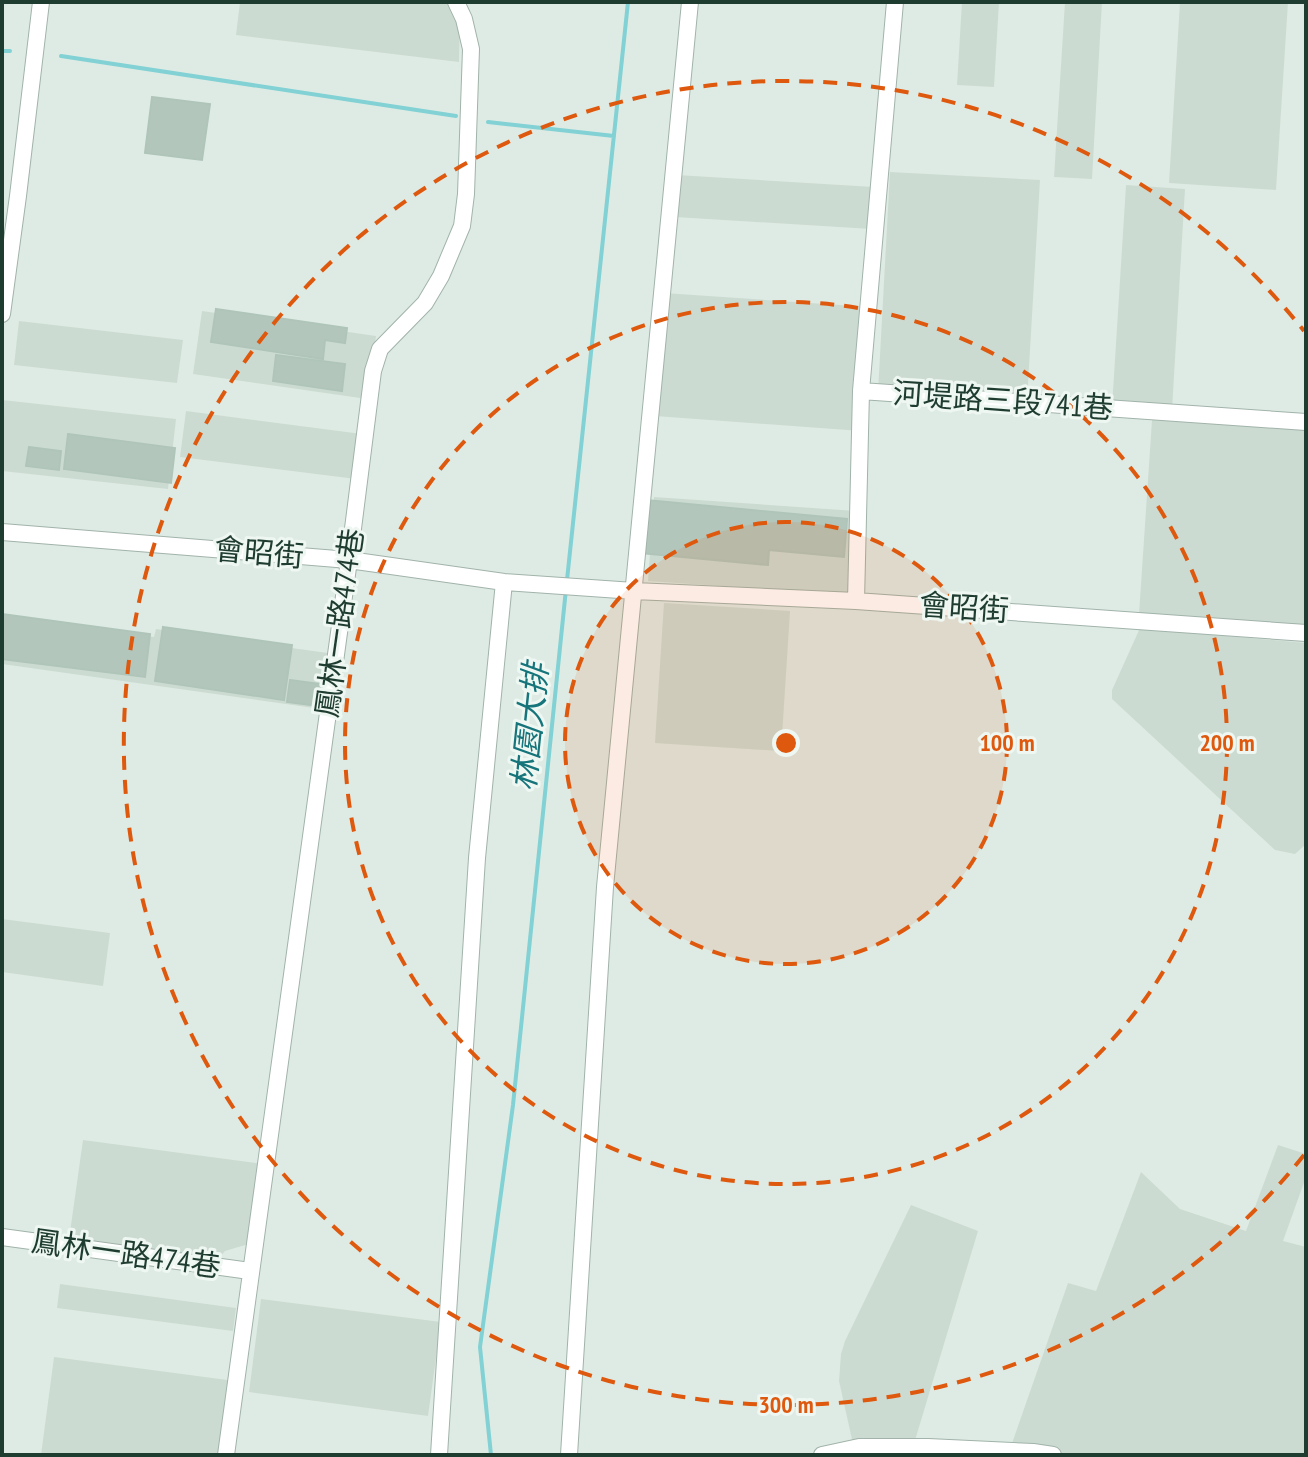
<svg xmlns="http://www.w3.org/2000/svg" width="1308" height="1457" font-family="'PT Sans Narrow','Noto Sans TC',sans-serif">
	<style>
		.built { fill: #ccdbd2 }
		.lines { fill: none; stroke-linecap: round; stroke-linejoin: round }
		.stream { stroke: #82d1d4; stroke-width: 4 }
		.building { fill: #b3c6bc; stroke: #b0c5ba; stroke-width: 2 }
		.minor-casing { stroke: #a1b3aa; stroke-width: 18 }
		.minor { stroke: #fff; stroke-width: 16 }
		.ring { fill: none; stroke: #de580e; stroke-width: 4; stroke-dasharray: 14 10 }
		.labels { text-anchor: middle; stroke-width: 6; stroke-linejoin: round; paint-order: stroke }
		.street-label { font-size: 30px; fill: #1e3c30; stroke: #eff7f2 }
		.water-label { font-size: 32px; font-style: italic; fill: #15757b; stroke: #eff7f2 }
		.centre { fill: #de580e; stroke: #eff7f2; stroke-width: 4 }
		.ring-label { font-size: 24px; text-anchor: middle; font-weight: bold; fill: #de580e; stroke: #eff7f2; stroke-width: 6; stroke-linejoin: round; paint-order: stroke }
	</style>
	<rect width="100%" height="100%" fill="#deebe4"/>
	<path class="built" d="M240,2H453L460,15L459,62L236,35Z
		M962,2H999L994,87L957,85Z
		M1065,2H1102L1092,179L1054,177Z
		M1180,2H1288L1276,190L1169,183Z
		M890,172L1040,180L1027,401L878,392Z
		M677,175L874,187L871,229L675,217Z
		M1126,185L1185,189L1172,410L1112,407Z
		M664,293L870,307L861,431L655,416Z
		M202,311L376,336L367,399L193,374Z
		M19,321L183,340L177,383L14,365Z
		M2,400L176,419L168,489L2,471Z
		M186,411L362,434L356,479L180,457Z
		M1152,420L1306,430V625L1139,614Z
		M654,497L856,511L850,595L648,581Z
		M664,603L790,611L781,751L655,743Z
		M2,616L154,637L156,629L335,654L328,710L2,664Z
		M1140,628L1306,643V844L1295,854L1275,850L1112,699V690Z
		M2,919L110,933L103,986L2,972Z
		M83,1140L263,1164L252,1243L225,1251L217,1260L69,1239Z
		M1278,1145L1306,1154V1177L1283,1241L1306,1247V1455H818L853,1444L839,1381L841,1354L845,1341L911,1205L978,1231L913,1447L1010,1449L1068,1283L1096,1291L1141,1172L1180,1209L1246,1231Z
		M60,1284L236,1308L233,1331L57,1308Z
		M261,1299L441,1322L428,1416L249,1392Z
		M54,1357L235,1381L225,1455H41Z"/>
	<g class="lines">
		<path class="stream" d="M2,51H10
			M61,56L456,116
			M488,122L614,136
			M567,580L628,2
			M491,1455L480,1347L513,1105L566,589"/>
	</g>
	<path class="building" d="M152,97L210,104L202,160L145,153Z
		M216,309L347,328L345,343L325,340L323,359L211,342Z
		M276,355L345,364L342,391L273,381Z
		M68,434L175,448L171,483L64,469Z
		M29,447L61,451L59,470L26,466Z
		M646,500L847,519L844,557L769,550L768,565L641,553Z
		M2,614L150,634L145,677L2,659Z
		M163,627L292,645L284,700L155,681Z
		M290,680L328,685L325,707L287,702Z"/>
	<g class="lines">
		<defs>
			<path id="minor" d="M2,314L18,196L41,2
				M861,391L895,2
				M2,532L349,560L504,582L634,591L856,601L1306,633
				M856,601L861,391L1306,422
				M2,1237L250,1271
				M226,1455L349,560L373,371L380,349L425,303L441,276L462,226L466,194L471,49L464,19L456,2
				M439,1455L477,858L504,582
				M569,1455L605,887L690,2
				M822,1455L859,1447H928L1033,1452L1053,1455"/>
		</defs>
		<use href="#minor" class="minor-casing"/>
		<use href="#minor" class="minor"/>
	</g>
	<circle cx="786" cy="743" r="221" fill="#de580e" fill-opacity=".12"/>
	<g class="ring">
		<circle cx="786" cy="743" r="221"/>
		<circle cx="786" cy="743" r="441"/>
		<path d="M1304 1155A662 662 0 1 1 1304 331"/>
	</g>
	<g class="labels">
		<g class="street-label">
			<text transform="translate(1003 401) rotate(4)" y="10">河堤路三段741巷</text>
			<text transform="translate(259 553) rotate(5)" y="10">會昭街</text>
			<text transform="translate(964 608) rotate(4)" y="10">會昭街</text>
			<text transform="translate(340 623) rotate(-82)" y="10">鳳林一路474巷</text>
			<text transform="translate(126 1254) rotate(8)" y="10">鳳林一路474巷</text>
		</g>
		<g class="water-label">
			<text transform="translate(530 727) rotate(-84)" y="11">林園大排</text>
		</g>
	</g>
	<circle cx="786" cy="743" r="12" class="centre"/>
	<g class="ring-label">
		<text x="1007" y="751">100 m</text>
		<text x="1227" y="751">200 m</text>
		<text x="786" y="1413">300 m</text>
	</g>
	<rect width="1308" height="1457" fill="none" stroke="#1e3c30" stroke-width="8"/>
</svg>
